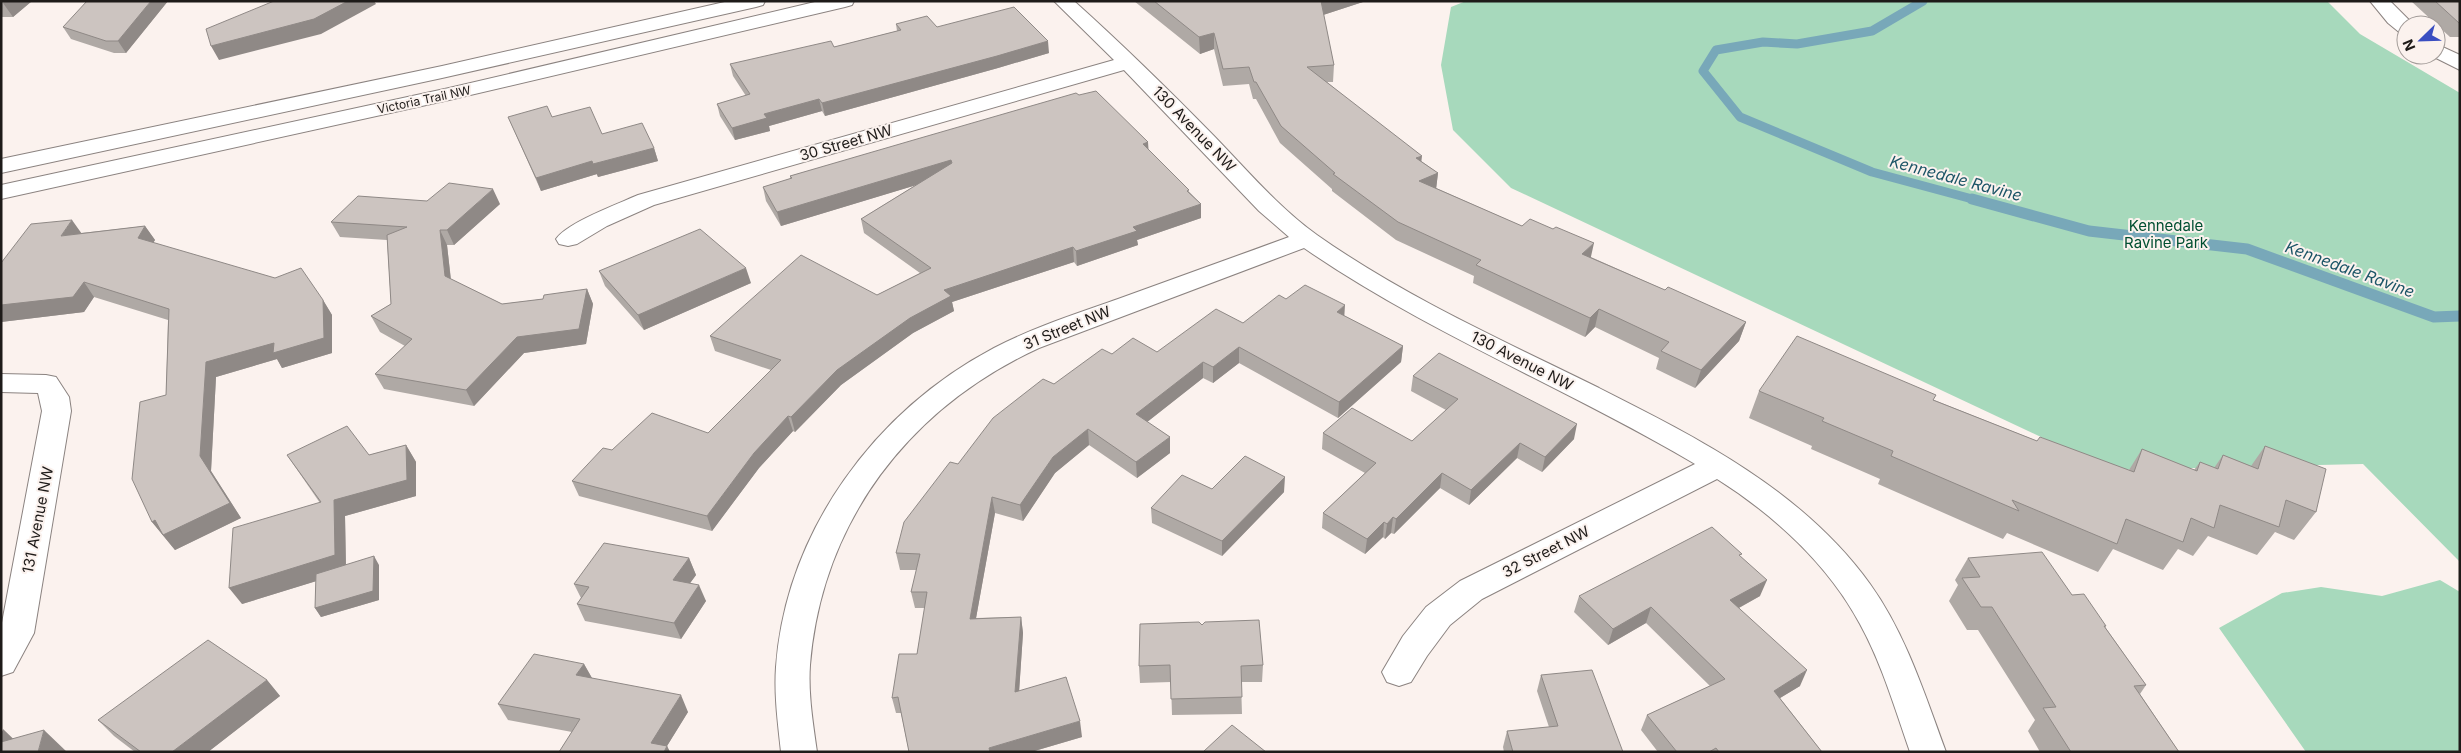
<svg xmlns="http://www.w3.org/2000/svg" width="2461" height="753" font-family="Inter,sans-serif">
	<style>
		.green { fill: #a7d9bc }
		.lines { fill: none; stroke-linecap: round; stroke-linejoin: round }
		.stream-far1 { stroke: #78a8b9; stroke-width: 9 }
		.stream { stroke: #78a8b9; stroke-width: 11 }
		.minor-casing { stroke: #8b8380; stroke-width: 2 }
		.secondary-casing { stroke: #8b8380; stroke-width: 2 }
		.minor { fill: #fff; fill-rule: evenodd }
		.secondary { fill: #fff; fill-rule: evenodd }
		.wall { fill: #afa9a5 }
		.shaded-wall { fill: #8f8986 }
		.building { fill: #ccc4c0; stroke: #8f8986 }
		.labels { text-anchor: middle; stroke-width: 4; stroke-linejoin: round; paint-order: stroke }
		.far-street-label { font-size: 12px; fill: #1e1b19; stroke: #fbf2ee }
		.street-label { font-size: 15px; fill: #1e1b19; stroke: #fbf2ee }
		.park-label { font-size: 15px; fill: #004f31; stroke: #fbf2ee }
		.water-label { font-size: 16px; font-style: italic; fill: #1c5567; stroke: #fbf2ee }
	</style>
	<rect width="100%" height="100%" fill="#fbf2ee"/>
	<path class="green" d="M1466,1H2327L2360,34L2460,93V562L2363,464L2111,470L1511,188L1453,130L1441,65L1451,7Z
		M2440,580L2460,592V752H2306L2219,628L2282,593L2321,587L2382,596Z"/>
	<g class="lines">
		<path class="stream-far1" d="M1923,1L1872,31L1797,44L1763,42L1716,50L1703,71L1740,117L1872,172L1976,200"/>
		<path class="stream" d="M1972,199L2089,231L2247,249L2434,317L2460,316"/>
		<defs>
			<path id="minor" d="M1054,1H1074C1123,45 1169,90 1215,137C1248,171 1279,208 1317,235C1405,297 1504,341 1599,388C1700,439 1803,491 1870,584C1906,634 1925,695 1946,752H1910C1895,709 1882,664 1860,624C1828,564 1774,515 1717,479L1482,599L1450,625L1427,656L1411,682L1399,686L1387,682L1382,672L1403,636L1426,607L1460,581L1695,464C1567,388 1427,333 1304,248L1039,348C909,408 822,521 810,665C808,694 813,723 817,752H781C778,724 774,695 776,667C786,531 875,411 994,348C1034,327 1076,314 1118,299C1175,278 1232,258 1289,237L1259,211L1124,70L654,205L607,226L577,244L568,246L559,244L556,239C568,222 618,204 638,195L1114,60Z
				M2370,1H2390L2414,25H2406V34L2399,32L2388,23Z
				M2436,44L2460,55V70L2430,55H2436Z
				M1,374L46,375L56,377L69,397L71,411L34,633L13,672L1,676V628L42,411L38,393L1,392Z"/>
			<path id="secondary" d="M729,1H765L763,5L756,7L442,78L1,173V159L442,66Z
				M819,1H854L852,5L845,7L449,100L1,199V185L449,88Z"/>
		</defs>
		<use href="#minor" class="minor-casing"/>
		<use href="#secondary" class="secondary-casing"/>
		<use href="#minor" class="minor"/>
		<use href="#secondary" class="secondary"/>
	</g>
	<path class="wall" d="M1,1H32L13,17H1Z
		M168,1L126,53H114L71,39L63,27Z
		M1134,1H1366L1323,15L1334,65L1333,82H1327L1421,161L1438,173L1436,188L1665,290L1746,322L1739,341L1695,388L1656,369L1659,358L1595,327L1585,337L1473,283L1474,276L1396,240L1332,191V189L1280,143L1256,99H1253L1249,84L1223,86L1214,49L1200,54Z
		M2411,1H2460V37H2450Z
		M896,24L937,27L1049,53L998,68L825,116L822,111L769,126L770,131L735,140L720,116L717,104L746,96L733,76L730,64L834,47L897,31Z
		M1079,95L1148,142V149L1201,204V218L1137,240L1138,245L1077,266L1074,262L952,302L954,311L913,333L841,385L795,432L793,431L759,468L712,531L579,496L572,481L612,450L708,433L771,370L715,351L710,336L877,295L920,273L864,233L861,219L916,185L781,226L766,201L763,187L790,179V176Z
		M508,117H552L602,134L654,148L658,161L598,177L597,174L541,191Z
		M427,201L500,204L454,245H447L451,279L502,304L543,299L587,289L593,304L586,344L524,353L474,406L384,389L375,374L405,346L380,332L371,316L391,304L387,240L340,237L331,222Z
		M145,226L155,240L153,243L323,300L332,315V353L282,368L277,359L216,377L211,471L241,518L175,550L152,522L166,395L168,320L94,297L84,312L1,322V263L81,233Z
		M599,271L751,283L644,330L605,286Z
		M1286,299L1344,316L1403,346L1401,362L1338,418L1239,363L1213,383L1203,378L1147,422L1170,437V453L1137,478L1089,445L1055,473L1023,521L995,513L976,618L1021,617L1023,633L1019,691L1082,737L1031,752H909L901,713H896L892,698L917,654L925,608H915L911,592L917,570H900L896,553L958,464L1054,384L1112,354L1157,352L1243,323Z
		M1413,376L1574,439L1542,472L1517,458L1469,505L1440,488L1394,534L1391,533L1385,539L1383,537L1365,554L1322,528L1323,513L1365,473L1322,449L1323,433L1412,441L1446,410L1411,391Z
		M1759,391L1934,400L2037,441L2129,470L2142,449L2194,470L2200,462L2214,468L2223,455L2251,466L2265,446L2316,512L2294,540L2275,532L2257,555L2208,536L2193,556L2178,549L2163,570L2113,549L2098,572L2007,533L2003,539L1878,484L1880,479L1811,449L1812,446L1749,418Z
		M406,445L416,462V496L345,516L346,565H379V600L321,617L315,608L316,581L242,604L320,503L287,455H369Z
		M1212,489L1284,492L1222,556L1152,523L1151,508Z
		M1741,557L1760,596L1739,608L1800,686L1780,698L1822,752H1658L1641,730L1647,715L1710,686L1646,623L1608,645L1574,612L1579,596Z
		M689,558L696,575L690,583L706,601L681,639L585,621L577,604L581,598L574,584Z
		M1968,558L2072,595L2106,626L2105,627L2146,685L2140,694L2179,752H2040L2028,731L2035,720L1978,630H1967L1949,601L1958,585L1955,580Z
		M1202,625L1263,665L1262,682H1241L1242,714L1172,715L1171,682L1140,683L1139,666Z
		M584,664L592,678L688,712L667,746L670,752H559L572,732L508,720L498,704Z
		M1541,675L1623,752H1504L1503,747L1507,731L1549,727L1537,691Z
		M267,680L280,696L208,752H135L114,736L98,720Z"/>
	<path class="shaded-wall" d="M5,1H32L13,17L3,3Z
		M151,1H168L126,53L118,41Z
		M348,1H374L376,4L321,34L219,60L211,46Z
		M1320,1H1366L1320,16Z
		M1214,33V49L1200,54L1199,37Z
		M1048,41L1049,53L998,68L825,116L822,103Z
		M819,99L822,111L769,126L770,131L735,140L732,128L764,114Z
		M1148,142L1149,156L1143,144Z
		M654,148L658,161L598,177L593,164Z
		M1422,156L1420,173L1416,158Z
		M951,160L953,174L781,226L777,212Z
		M592,161L597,174L541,191L536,178Z
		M1438,173L1436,190L1419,181Z
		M493,189L500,204L454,245L447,230Z
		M1201,204V218L1137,240L1138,245L1077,266L1076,251L1133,227Z
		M72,220L82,234L61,236Z
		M145,226L155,240L147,252L138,238Z
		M440,230L447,245L452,291L445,276Z
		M1594,243L1590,261L1582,254Z
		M1073,247L1074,262L952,302L954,311L913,333L841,385L795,432L791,417L837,370L944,290Z
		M746,268L751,283L644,330L638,315Z
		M84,282L94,297L84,312L1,322V305Z
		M587,289L593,304L586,344L524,353L474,406L466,390L517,337Z
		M323,300L332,315V353L282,368L277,359L216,377L211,471L241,518L175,550L152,522L200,456L206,362Z
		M1345,305L1344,321L1337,312Z
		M1599,309L1595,327L1585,337L1590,318Z
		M1746,322L1739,341L1695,388L1701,370Z
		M1403,346L1401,362L1338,418L1339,402Z
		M1239,347V363L1213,383V367Z
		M1203,362V378L1137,430L1136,414Z
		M788,416L793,431L759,468L712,531L707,516L754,453Z
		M1577,424L1574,439L1542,472L1545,457Z
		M1088,429L1089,445L1055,473L1023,521L1020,505L1053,457Z
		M1170,437V453L1137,478L1136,462Z
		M1520,443L1517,458L1469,505L1471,490Z
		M406,445L416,462V496L345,516L346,572L242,604L229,588L334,500Z
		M1442,473L1440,488L1394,534L1396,519Z
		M1285,477L1284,492L1222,556V541Z
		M992,497L995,513L973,635L970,619Z
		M1393,517L1391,533L1385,539L1387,524Z
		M1384,522L1383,537L1365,554L1367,539Z
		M374,556L379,565V600L321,617L315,608Z
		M689,558L696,575L680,597L673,580Z
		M1767,580L1760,596L1724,616L1730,600Z
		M699,585L706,601L681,639L674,623Z
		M1651,607L1646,623L1608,645L1613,629Z
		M1021,617L1023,633L1018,708L1015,692Z
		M584,664L593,680L576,675Z
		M1807,670L1800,686L1767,706L1774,691Z
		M267,680L280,696L208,752H172Z
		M681,695L688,712L667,746L670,752H656L651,743Z
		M1080,721L1082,737L1031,752H990L989,748Z
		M3,729L27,752L1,745V734Z
		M44,730L67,752H38Z"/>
	<path class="building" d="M87,1H151L118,41H106L63,27Z
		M274,1H348L314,19L211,46L206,29Z
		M1154,1H1321L1334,65L1307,67L1422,156L1416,158L1438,173L1419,181L1522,226L1530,219L1553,229L1556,227L1594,243L1582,254L1665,290L1668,287L1746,322L1701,370L1661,351L1669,342L1599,309L1590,318L1476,265L1481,260L1398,222L1333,174L1335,173L1281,126L1256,82H1254L1249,67L1223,69L1214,33L1199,37Z
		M2435,1H2460V23H2459Z
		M1014,7L1048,41L997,56L822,103L819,99L764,114L767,118L732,128L717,104L750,94L730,64L831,41L834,47L901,30L896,24L927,16L937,27Z
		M1096,91L1148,142L1143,144L1189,190L1187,191L1201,204L1133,227L1137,231L1076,251L1073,247L944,290L951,296L910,318L837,370L791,417L788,416L754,453L707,516L572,481L603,448L612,450L652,413L708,433L781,360L710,336L801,255L877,295L931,268L861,219L952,163L951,160L777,212L763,187L792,178L790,176L917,139L1076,93L1079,95Z
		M547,106L552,117L590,107L602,134L642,123L654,148L593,164L592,161L536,178L508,117Z
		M449,183L493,189L447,230H440L445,276L502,304L543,299L544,295L587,289L579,329L517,337L466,390L375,374L412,339L371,316L391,304L387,235L407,227L331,222L358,196L427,201Z
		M72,220L61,236L145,226L138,238L275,278L301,268L323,300L324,338L273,353L274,343L206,362L200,456L230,503L163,535L155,520L152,522L132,479L140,402L166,395L169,309L84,282L73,297L1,305V263L31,224Z
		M700,229L746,268L638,315L599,271Z
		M1305,285L1345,305L1337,312L1403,346L1339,402L1239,347L1213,367L1203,362L1136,414L1170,437L1136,462L1088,429L1053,457L1020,505L992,497L970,619L1021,617L1015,692L1066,677L1080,721L989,748L990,752H909L898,697L892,698L899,654H917L927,592H911L920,554L896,553L904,522L950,462L958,464L993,418L1043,379L1054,384L1102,349L1112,354L1133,338L1157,352L1216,309L1243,323L1279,295L1286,299Z
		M1797,336L1936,395L1933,400L2037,441L2040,437L2134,472L2142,449L2197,471L2200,462L2218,469L2223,455L2258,469L2265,446L2326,469L2316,512L2286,500L2279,527L2220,505L2214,528L2191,518L2183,542L2126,519L2117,544L2012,500L2019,511L1891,456L1893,451L1822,421L1824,418L1759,391Z
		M1439,353L1577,424L1545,457L1520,443L1471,490L1442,473L1396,519L1393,517L1387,524L1384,522L1367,539L1323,513L1376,463L1323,433L1352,408L1412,441L1458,399L1413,376Z
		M347,426L369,455L406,445L407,480L334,500L335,555L229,588L233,528L321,502L287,455Z
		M1245,456L1285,477L1222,541L1151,508L1182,475L1212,489Z
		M1712,527L1742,554L1739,555L1767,580L1730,600L1807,670L1774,691L1822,752H1719L1716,748L1709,752H1677L1647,715L1725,679L1651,607L1613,629L1579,596Z
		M604,543L689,558L673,580L699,585L674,623L577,604L589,587L574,584Z
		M2042,552L2072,595L2084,594L2106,626H2104L2146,685L2134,686L2179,752H2071L2043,708L2056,707L1992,607H1981L1962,578L1980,577L1968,558Z
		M374,556L373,591L315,608L316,574Z
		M1259,620L1263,665L1241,666L1242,697L1171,699L1170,665L1139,666L1140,624L1199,622L1202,625L1205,622Z
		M208,640L267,680L172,752H141L98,720Z
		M534,654L584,664L576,675L681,695L651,743L667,746L664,752H559L580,719L498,704Z
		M1592,670L1623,752H1513L1507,731L1558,726L1541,675Z
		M1232,725L1266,752H1203Z
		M44,730L38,752H1V742Z"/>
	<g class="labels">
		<g class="far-street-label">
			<text transform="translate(424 100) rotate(-12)" y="4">Victoria Trail NW</text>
		</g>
		<g class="street-label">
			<text transform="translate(1194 129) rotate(46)" y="5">130 Avenue NW</text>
			<text transform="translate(846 143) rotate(-16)" y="5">30 Street NW</text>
			<text transform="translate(1067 328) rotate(-22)" y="5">31 Street NW</text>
			<text transform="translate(1522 361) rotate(27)" y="5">130 Avenue NW</text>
			<text transform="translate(38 520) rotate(-79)" y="5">131 Avenue NW</text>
			<text transform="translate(1546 552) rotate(-27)" y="5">32 Street NW</text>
		</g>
		<g class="park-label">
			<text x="2166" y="231">Kennedale<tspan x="2166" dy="17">Ravine Park</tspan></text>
		</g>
		<g class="water-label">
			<text transform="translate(1956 178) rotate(15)" y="6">Kennedale Ravine</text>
			<text transform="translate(2350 269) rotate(20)" y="6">Kennedale Ravine</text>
		</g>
	</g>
	<rect width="2461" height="753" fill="none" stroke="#1e1b19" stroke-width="5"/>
	<g transform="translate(2421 40) rotate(247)"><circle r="24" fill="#fbf2ee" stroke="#a39c99"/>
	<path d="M0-4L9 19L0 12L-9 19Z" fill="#3a4ec1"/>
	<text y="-8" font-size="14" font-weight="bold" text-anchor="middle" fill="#1e1b19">N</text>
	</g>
</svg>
